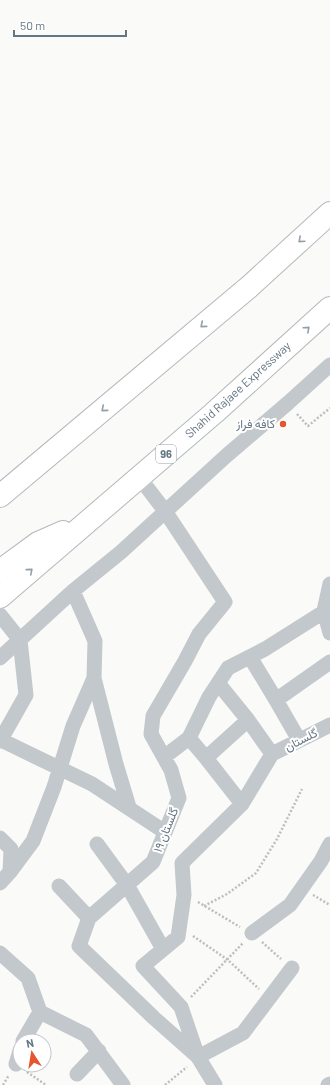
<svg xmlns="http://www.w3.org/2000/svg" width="330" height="1085" font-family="Barlow,Vazirmatn,sans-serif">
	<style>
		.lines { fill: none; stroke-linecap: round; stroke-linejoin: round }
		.highway-casing { stroke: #b4b9bd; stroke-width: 24 }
		.path { stroke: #bbbfc2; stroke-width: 2.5; stroke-dasharray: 2 2; stroke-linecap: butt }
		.minor { stroke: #c3c8cc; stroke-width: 15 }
		.highway { stroke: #fff; stroke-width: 22 }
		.oneway { stroke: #939fa8 }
		.poi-dot { fill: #e4572e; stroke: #fff; stroke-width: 1.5 }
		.labels { text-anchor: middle; stroke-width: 4; stroke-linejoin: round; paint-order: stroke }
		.shield { fill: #fff; stroke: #939fa8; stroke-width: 1 }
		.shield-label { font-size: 11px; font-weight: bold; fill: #657683 }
		.street-label { font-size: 12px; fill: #657683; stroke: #fff }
		.poi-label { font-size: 12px; fill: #657683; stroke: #fff; text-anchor: end }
	</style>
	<rect width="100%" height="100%" fill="#fafaf8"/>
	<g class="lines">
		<defs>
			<path id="highway" d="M0,496L249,287L330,213
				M0,571L38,543L63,532
				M0,597L214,413L330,308"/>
		</defs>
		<use href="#highway" class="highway-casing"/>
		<path class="path" d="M297,414L308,426L330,408
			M313,895L330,905
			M198,902L240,927
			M204,906L227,894L256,873L277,839L302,789
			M193,936L228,960L259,989
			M262,942L281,959
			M191,997L243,943
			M27,1072L46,1085
			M3,1085L9,1075
			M165,1085L187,1067"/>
		<path class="minor" d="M139,477L165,511L225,602L199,634L185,661L153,716L151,734L171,770L179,798L153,862L89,918L79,946L154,1018L198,1057L215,1085
			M330,584L324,611L330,633
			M0,615L20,640L26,695L0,741
			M250,657L276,700
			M0,658L73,591L121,552L226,456L288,403L330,365
			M94,678L116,764L129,807
			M218,683L248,720L272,754L242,804L182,863L184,895L178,937L143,966L181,1007L198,1057L243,1033L292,968
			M189,738L206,758L242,804
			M1,740L92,784L165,832
			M299,740L276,700L330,662
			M272,754L330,725
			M164,757L189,738L209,697L228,668L265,649L330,608
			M206,758L248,720
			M0,838L11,849L10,872
			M97,844L127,885L163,949
			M0,883L10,872L33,841L54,787L73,726L94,678L95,641L73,591
			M59,886L89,918
			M252,933L290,905L321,861L330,844
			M0,953L28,978L40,1012L23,1041
			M40,1012L86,1035L123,1085
			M16,1064L20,1051
			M77,1074L99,1051
			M328,1085L330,1084"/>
		<use href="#highway" class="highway"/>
	</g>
	<defs><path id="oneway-chevron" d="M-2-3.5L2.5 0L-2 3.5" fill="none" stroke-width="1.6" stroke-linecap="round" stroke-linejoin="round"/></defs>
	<g class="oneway">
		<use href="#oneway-chevron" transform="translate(301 240) rotate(138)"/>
		<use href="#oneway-chevron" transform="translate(203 325) rotate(140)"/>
		<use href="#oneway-chevron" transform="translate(307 329) rotate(-42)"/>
		<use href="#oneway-chevron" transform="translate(104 409) rotate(140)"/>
		<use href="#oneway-chevron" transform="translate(30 571) rotate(-41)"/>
	</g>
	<circle class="poi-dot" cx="283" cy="424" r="4"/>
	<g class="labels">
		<rect class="shield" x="156" y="445" width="20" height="18" rx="3"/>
		<g class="shield-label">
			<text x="166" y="458">96</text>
		</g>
		<g class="street-label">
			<text transform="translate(238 390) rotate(-42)" y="4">Shahid Rajaee Expressway</text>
			<text transform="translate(301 740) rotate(-27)" y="4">گلستان</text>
			<text transform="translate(166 830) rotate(-68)" y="4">گلستان ۱۹</text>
		</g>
		<g class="poi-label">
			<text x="275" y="428">کافه فراز</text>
		</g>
	</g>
	<g transform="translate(32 1053) rotate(348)"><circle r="19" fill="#ffffff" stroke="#c1c8cd"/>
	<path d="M0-3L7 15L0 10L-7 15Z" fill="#e4572e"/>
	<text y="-6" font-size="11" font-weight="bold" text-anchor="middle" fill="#657683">N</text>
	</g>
	<path d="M14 30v6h112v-6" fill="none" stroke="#657683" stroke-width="2"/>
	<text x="20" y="30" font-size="12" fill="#657683" stroke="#ffffff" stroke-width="3" paint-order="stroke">50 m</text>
</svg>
